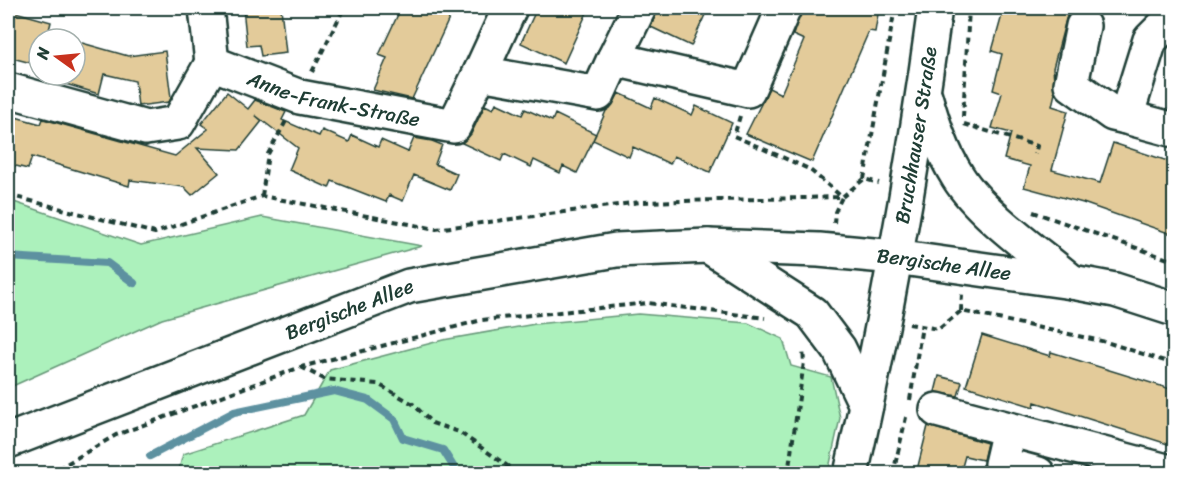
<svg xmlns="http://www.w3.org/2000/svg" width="1182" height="481" font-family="Sriracha,sans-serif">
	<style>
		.green { fill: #acf1bc; stroke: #669778; stroke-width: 1.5 }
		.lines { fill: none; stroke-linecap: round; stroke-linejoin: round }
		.stream { stroke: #5d91a0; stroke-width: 8 }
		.building { fill: #e3cb9a; stroke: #1f3d34; stroke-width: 1.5 }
		.minor-casing { stroke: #1f3d34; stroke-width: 38 }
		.major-casing { stroke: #1f3d34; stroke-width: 38 }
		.path { stroke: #1f3d34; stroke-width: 4; stroke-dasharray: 6 4.5; stroke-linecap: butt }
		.minor { stroke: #fff; stroke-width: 33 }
		.major { stroke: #fff; stroke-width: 33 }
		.labels { text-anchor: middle; stroke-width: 5; stroke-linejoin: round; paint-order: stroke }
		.street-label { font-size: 20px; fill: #1f3d34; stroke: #fff }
	</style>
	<rect width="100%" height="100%" fill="#fff"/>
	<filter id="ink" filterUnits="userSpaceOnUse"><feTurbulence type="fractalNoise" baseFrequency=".0167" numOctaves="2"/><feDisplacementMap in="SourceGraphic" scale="12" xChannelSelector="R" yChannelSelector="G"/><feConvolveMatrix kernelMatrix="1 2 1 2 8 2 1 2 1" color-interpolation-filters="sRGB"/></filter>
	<g filter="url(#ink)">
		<path class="green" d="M8,200L141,245L262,217L422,246L162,319L8,388Z
			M638,314L748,323L783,339L791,366L831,377L840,418L828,473H178L183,454L304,415L330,370L443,340L535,324Z"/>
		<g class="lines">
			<path class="stream" d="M8,257L107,263L134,283
				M150,456L234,412L334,391L368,400L394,419L403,438L443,450L458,474"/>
		</g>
		<path class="building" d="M243,8H281L286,53L261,56L259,45L247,46Z
			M401,8H454L412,99L373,90L387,58L379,55Z
			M537,8H589L564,63L521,43Z
			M658,8H708L691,46L651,27Z
			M802,8H879L875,32L869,31L812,162L746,134L769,88L781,94L804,40L793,35Z
			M1004,8H1052L1068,12L1053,68L1055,93L1052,106L1068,111L1052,170L1100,183L1113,143L1174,163V235L1083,203L1024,187L1030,166L1004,159L1011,133L992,128L1002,93L993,90L1002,54L992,51Z
			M8,10L51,22L49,30L72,36L71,39H39V65L8,57Z
			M75,41L128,56L165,51L171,98L169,102L138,106L135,81L104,74L99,94L59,82L61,75H75Z
			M227,92L248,109L255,100L286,112L282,120L319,136L322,130L349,142L352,135L378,147L381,140L408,152L414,138L432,141L442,145L435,164L457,174L450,190L414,175L403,201L389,195L386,202L332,181L329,188L289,170L298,148L255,115L262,121L239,150L197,148L219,173L192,195L184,187L130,180L129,186L32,157L28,169L8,164V115L41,124L43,119L175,156L208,129L201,124Z
			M619,93L651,108L655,98L692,115L696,106L732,123L710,172L674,156L670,164L633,147L629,157L593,140L606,111L610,108Z
			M496,103L522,115L525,109L552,121L555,114L596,134L577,173L563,166L560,173L534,160L531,167L504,154L501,161L462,143L471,134L485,105L493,109Z
			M982,335L1050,356L1051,352L1174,390V446L1035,402L1034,407L966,386Z
			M939,376L962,382L958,396L935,392Z
			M928,426L987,443L983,460L965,456L960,474H916Z"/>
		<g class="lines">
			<defs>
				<g id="minor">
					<path id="s1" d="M206,8L212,63L300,97L454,126L480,73L598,94L614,59L748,90L784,8"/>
					<path d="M1083,26L1071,84L1113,114L1126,117L1150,40L1174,16"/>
					<path d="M614,59L639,8"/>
					<path d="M480,73L510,8"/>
					<path d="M8,90L146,128L178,123L212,63"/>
					<path d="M925,96C933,124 942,152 958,177C981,214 1038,253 1072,282"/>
					<path d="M1126,117L1174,130"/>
					<path d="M708,246L812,313L839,349L866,405"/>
					<path d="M937,410L1174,473"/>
					<path d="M1009,430L1001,464L1038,474"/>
					<path id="s2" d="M851,474C886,319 914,164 935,8"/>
				</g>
				<g id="major">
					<path id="s3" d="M8,441L409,286L616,250L708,246L819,250L895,257L1072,282L1115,290L1174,309"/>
				</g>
			</defs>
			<use href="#minor" class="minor-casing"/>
			<use href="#major" class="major-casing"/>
			<path class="path" d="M312,72L344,8
				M740,116L734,136L809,169L842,197L835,212L834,223
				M963,117L969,8
				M964,124L1037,146L1035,154
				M864,179L895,8
				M8,195L155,233L262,196L436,229L640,202L842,197L864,179L879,183
				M262,196L268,154L286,121
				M1033,212L1174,261
				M961,311L962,294
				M909,324L939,329L961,311L1106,342L1174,364
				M301,367L324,379L378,384L413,404L432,423L459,432L519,474
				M910,400L922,326
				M49,474L116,435L301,367L482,320L648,303L765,318
				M788,474L804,362L803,350
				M893,474L907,413"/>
			<use href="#minor" class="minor"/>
			<use href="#major" class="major"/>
		</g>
	</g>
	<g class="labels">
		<g class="street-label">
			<text dy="7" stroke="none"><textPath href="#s1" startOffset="183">Anne-Frank-Straße</textPath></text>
			<text dy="7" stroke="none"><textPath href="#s2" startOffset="345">Bruchhauser Straße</textPath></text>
			<text dy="7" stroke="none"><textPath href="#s3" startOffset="969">Bergische Allee</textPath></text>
			<text dy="7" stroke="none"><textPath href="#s3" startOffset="366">Bergische Allee</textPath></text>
		</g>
	</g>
	<rect width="1182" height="481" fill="none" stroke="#fff" stroke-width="30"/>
	<rect x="15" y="15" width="1152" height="451" fill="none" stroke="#1f3d34" stroke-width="2" filter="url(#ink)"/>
	<g transform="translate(57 57) rotate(285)"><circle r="28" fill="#ffffff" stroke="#a5b1ae" stroke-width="1.5"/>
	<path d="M0-4.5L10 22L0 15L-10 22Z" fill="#c8321e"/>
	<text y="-9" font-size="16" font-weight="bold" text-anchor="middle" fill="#1f3d34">N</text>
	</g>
</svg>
